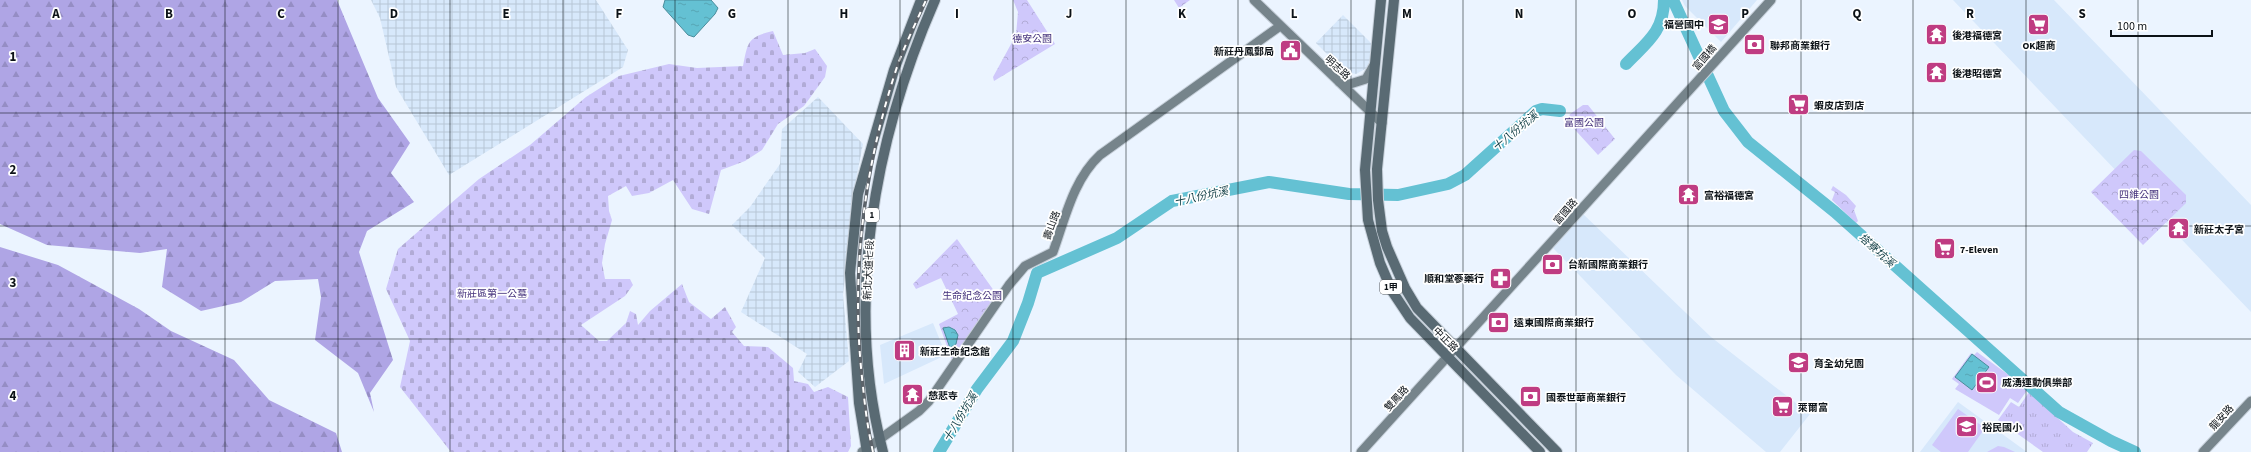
<svg xmlns="http://www.w3.org/2000/svg" width="2251" height="452" font-family="'Source Sans 3','Noto Sans TC',sans-serif">
	<style>
		.built { fill: #d7e8fb }
		.industrial { fill: url(#industrial-grid) }
		.grass { fill: url(#grass-tufts) }
		.forest { fill: url(#forest-firs) }
		.cemetery { fill: url(#cemetery-stones) }
		.park { fill: url(#park-crowns) }
		.pitch { fill: #cfc8fb }
		.water { fill: url(#water-ripples); stroke: #4a8c9b }
		.lines { fill: none; stroke-linecap: round; stroke-linejoin: round }
		.river { stroke: #64c1d3; stroke-width: 12 }
		.secondary-casing { stroke: #c7d0da; stroke-width: 11 }
		.primary-casing { stroke: #c7d0da; stroke-width: 12 }
		.secondary { stroke: #76848b; stroke-width: 9 }
		.primary { stroke: #596a73; stroke-width: 10 }
		.rail-casing { stroke: #5c636a; stroke-width: 3.5 }
		.rail { stroke: #fff; stroke-width: 2; stroke-dasharray: 6; stroke-linecap: butt }
		.grid { fill: none; stroke: #0c1217; stroke-width: 1; stroke-opacity: 0.55 }
		.labels { text-anchor: middle; stroke-width: 3.5; stroke-linejoin: round; paint-order: stroke }
		.shield { fill: #fff; stroke: #55595d; stroke-width: 1 }
		.shield-label { font-size: 9px; font-weight: bold; fill: #0c1217 }
		.poi-label { font-size: 10px; font-weight: bold; fill: #0c1217; stroke: #fff; text-anchor: start }
		.park-label { font-size: 10px; fill: #43307b; stroke: #fff }
		.street-label { font-size: 10px; fill: #0c1217; stroke: #fff }
		.water-label { font-size: 11px; font-style: italic; fill: #113e45; stroke: #fff }
		.grid-label { font-size: 13px; text-anchor: middle; font-weight: bold; fill: #0c1217; stroke: #fff; stroke-width: 3.5; stroke-linejoin: round; paint-order: stroke }
	</style>
	<defs>
		<pattern id="industrial-grid" width="8" height="8" patternUnits="userSpaceOnUse"><rect width="8" height="8" fill="#d7e8fb"/><path d="M0 4h8M4 0v8" fill="none" stroke="#b7c6d6"/></pattern>
		<pattern id="grass-tufts" width="24" height="20" patternUnits="userSpaceOnUse"><rect width="24" height="20" fill="#cfc8fb"/><path d="M3 7l-1-3M5 7V3M7 7l1-3M15 17l-1-3M17 17v-4M19 17l1-3" fill="none" stroke="#b1abd6"/></pattern>
		<pattern id="forest-firs" width="22" height="20" patternUnits="userSpaceOnUse"><rect width="22" height="20" fill="#afa5e5"/><path d="M5 1l3.5 6h-7zM16 11l3.5 6h-7z" fill="#958dc4"/></pattern>
		<pattern id="cemetery-stones" width="16" height="16" patternUnits="userSpaceOnUse"><rect width="16" height="16" fill="#cfc8fb"/><path d="M2 7V4a2 2 0 0 1 4 0v3zM10 15v-3a2 2 0 0 1 4 0v3z" fill="#b1abd6"/></pattern>
		<pattern id="park-crowns" width="20" height="18" patternUnits="userSpaceOnUse"><rect width="20" height="18" fill="#cfc8fb"/><path d="M2 6a3 3 0 1 1 6 0M12 15a3 3 0 1 1 6 0" fill="none" stroke="#b1abd6"/></pattern>
		<pattern id="water-ripples" width="26" height="14" patternUnits="userSpaceOnUse"><rect width="26" height="14" fill="#64c1d3"/><path d="M2 4q2-2 4 0t4 0M15 11q2-2 4 0t4 0" fill="none" stroke="#56a5b4"/></pattern>
	</defs>
	<rect width="100%" height="100%" fill="#ebf4ff"/>
	<path class="built" d="M1682,0H1757L1721,42L1685,6Z
		M1953,0H2054L2251,205V312Z
		M1582,213L1711,337L1810,414L1780,452H1766L1676,375L1553,248Z
		M933,323L946,355L884,384L880,345Z
		M1958,402L2027,452H1920Z"/>
	<path class="industrial" d="M371,0H596L628,50L623,67L449,175L396,87L380,18Z
		M1343,15L1372,44L1371,61L1367,68L1356,74L1344,71L1316,43Z
		M818,97L863,144L852,200L843,295L849,361L815,387L798,372L807,354L741,312L765,258L732,225L750,207L780,164L782,129Z"/>
	<path class="grass" d="M2029,392L2073,432L2093,443L2087,452H2043L1998,420L2011,402L2019,407Z"/>
	<path class="forest" d="M0,0H337L378,98L410,143L391,173L414,202L367,231L359,252L393,360L370,393L374,412L358,373L315,340L321,297L318,279L275,281L241,302L201,311L162,287L167,249L140,253L47,245L0,224Z
		M0,247L58,265L139,309L171,331L234,360L269,400L336,433L342,452H0Z"/>
	<path class="cemetery" d="M773,31L783,55L805,53L815,49L827,66L825,77L804,106L778,124L762,150L745,161L721,170L709,214L692,209L673,180L649,193L632,196L626,186L608,196L609,211L612,220L605,244L602,263L605,279H630L633,285L625,296L581,325L599,341H607L626,323L630,311L636,314L638,325L650,311L682,284L689,302L711,319L725,307L736,327L732,332L744,346L768,347L793,368L794,381L808,384L814,392L828,387L848,397L851,446L848,452H451L400,387L410,341L386,289L398,249L479,179L530,145L586,97L619,76L669,64L697,68L743,66C748,42 747,37 773,31Z"/>
	<path class="park" d="M1013,0H1027L1055,44L994,81L993,77L1016,35L1018,12Z
		M1174,0H1190L1179,8Z
		M1583,105H1588L1615,139L1598,155L1567,121L1570,114Z
		M2134,150L2141,151L2186,195V203L2143,245L2091,192Z
		M1833,186L1846,195L1856,206L1854,210L1858,221L1856,223L1832,200L1835,192L1831,190Z
		M957,239L997,295L952,360L939,324L958,314L941,278L916,289L913,284Z"/>
	<path class="pitch" d="M1977,352L2028,389L2018,403L2010,398L1999,415L1955,389L1959,384L1952,379L1971,353L1974,355Z
		M1958,409L1985,428L1968,452H1941L1932,445Z
		M1998,446L2004,447L2015,452H1987Z"/>
	<path class="water" d="M665,0H711L718,8L715,14L694,37L688,35L663,7Z
		M949,327L955,330L958,335L956,344L950,348L943,328Z
		M1972,354L1989,367L1972,390L1955,377Z"/>
	<g class="lines">
		<path class="river" d="M1673,0L1724,111L1748,142L1835,212L2059,412L2111,441L2135,452
			M1626,64C1646,43 1664,32 1664,0
			M939,452L977,389L1013,341L1028,303L1037,273L1117,238L1172,201L1269,182L1349,194L1398,195L1448,184L1465,175L1536,111L1542,109L1560,111"/>
		<defs>
			<path id="secondary" d="M1254,0L1382,123
				M1339,82L1350,84L1366,79L1374,65
				M862,452L919,411L929,401L1009,285L1025,266L1053,252C1065,219 1073,180 1100,155L1280,26
				M1361,452L1771,0
				M2203,452L2251,401"/>
			<path id="primary" d="M1381,0L1365,170L1368,220L1380,263L1392,291L1410,318L1540,452
				M1394,0L1377,169L1378,200L1382,231L1387,247L1405,288L1417,308L1557,452
				M867,452L859,403L850,273L858,194L894,70L921,0
				M883,452C844,303 874,139 935,0"/>
		</defs>
		<use href="#secondary" class="secondary-casing"/>
		<use href="#primary" class="primary-casing"/>
		<use href="#secondary" class="secondary"/>
		<use href="#primary" class="primary"/>
		<defs>
			<path id="rail" d="M873,452C868,430 865,408 863,386C850,280 863,171 896,70C904,46 916,23 926,0"/>
		</defs>
		<use href="#rail" class="rail-casing"/>
		<use href="#rail" class="rail"/>
	</g>
	<path class="grid" d="M113,0V452M225,0V452M338,0V452M450,0V452M563,0V452M675,0V452M788,0V452M900,0V452M1013,0V452M1126,0V452M1238,0V452M1351,0V452M1463,0V452M1576,0V452M1688,0V452M1801,0V452M1913,0V452M2026,0V452M2138,0V452M0,113H2251M0,226H2251M0,339H2251"/>
	<defs>
		<symbol id="school-square" viewBox="-11 -11 22 22"><rect x="-9" y="-9" width="18" height="18" rx="4" fill="#bf3c82" stroke="#fff"/><path d="M0-5L7-2L0 1L-7-2ZM-4 1L0 2.5L4 1V4Q0 6-4 4Z" fill="#fff"/></symbol>
		<symbol id="supermarket-square" viewBox="-11 -11 22 22"><rect x="-9" y="-9" width="18" height="18" rx="4" fill="#bf3c82" stroke="#fff"/><path d="M-6-5.5h2.5l.6 2H6L4.5 2H-2.5L-4.4-4H-6ZM-1.5 3.2a1.3 1.3 0 1 0 .1 0ZM3 3.2a1.3 1.3 0 1 0 .1 0Z" fill="#fff"/></symbol>
		<symbol id="temple-square" viewBox="-11 -11 22 22"><rect x="-9" y="-9" width="18" height="18" rx="4" fill="#bf3c82" stroke="#fff"/><path d="M0-6L5-2H3V0L6.5 2.5H4V6H1.5V3h-3V6H-4V2.5H-6.5L-3 0V-2H-5Z" fill="#fff"/></symbol>
		<symbol id="bank-square" viewBox="-11 -11 22 22"><rect x="-9" y="-9" width="18" height="18" rx="4" fill="#bf3c82" stroke="#fff"/><path d="M-6-4H6V4H-6ZM0-2.3a2.3 2.3 0 1 0 0 4.6a2.3 2.3 0 1 0 0-4.6Z" fill="#fff"/></symbol>
		<symbol id="civic-square" viewBox="-11 -11 22 22"><rect x="-9" y="-9" width="18" height="18" rx="4" fill="#bf3c82" stroke="#fff"/><path d="M-.6-6.5H3V-4.5H.6V-3L4-1V1h2V6H-6V1h2V-1L-.6-3ZM-1.2 2.5V6h2.4V2.5Z" fill="#fff"/></symbol>
		<symbol id="pharmacy-square" viewBox="-11 -11 22 22"><rect x="-9" y="-9" width="18" height="18" rx="4" fill="#bf3c82" stroke="#fff"/><path d="M-2-6h4v4h4v4h-4v4h-4v-4h-4v-4h4Z" fill="#fff"/></symbol>
		<symbol id="building-square" viewBox="-11 -11 22 22"><rect x="-9" y="-9" width="18" height="18" rx="4" fill="#bf3c82" stroke="#fff"/><path d="M-4-6H4V6H1V3H-1V6H-4ZM-2.5-4.3h1.7v1.8h-1.7ZM.8-4.3h1.7v1.8H.8ZM-2.5-1h1.7V.8h-1.7ZM.8-1h1.7V.8H.8Z" fill="#fff"/></symbol>
		<symbol id="stadium-square" viewBox="-11 -11 22 22"><rect x="-9" y="-9" width="18" height="18" rx="4" fill="#bf3c82" stroke="#fff"/><path d="M0-5a6.5 5 0 1 0 0 10a6.5 5 0 1 0 0-10ZM-3.5-1.8h7v3.6h-7Z" fill="#fff"/></symbol>
	</defs>
	<g fill-rule="evenodd">
		<use href="#school-square" x="1706" y="12" width="25" height="25"/>
		<use href="#supermarket-square" x="2026" y="12" width="25" height="25"/>
		<use href="#temple-square" x="1924" y="22" width="25" height="25"/>
		<use href="#bank-square" x="1742" y="32" width="25" height="25"/>
		<use href="#civic-square" x="1278" y="38" width="25" height="25"/>
		<use href="#temple-square" x="1924" y="60" width="25" height="25"/>
		<use href="#supermarket-square" x="1786" y="92" width="25" height="25"/>
		<use href="#temple-square" x="1676" y="182" width="25" height="25"/>
		<use href="#temple-square" x="2166" y="216" width="25" height="25"/>
		<use href="#supermarket-square" x="1932" y="236" width="25" height="25"/>
		<use href="#bank-square" x="1540" y="252" width="25" height="25"/>
		<use href="#pharmacy-square" x="1488" y="266" width="25" height="25"/>
		<use href="#bank-square" x="1486" y="310" width="25" height="25"/>
		<use href="#building-square" x="892" y="338" width="25" height="25"/>
		<use href="#school-square" x="1786" y="350" width="25" height="25"/>
		<use href="#stadium-square" x="1974" y="370" width="25" height="25"/>
		<use href="#temple-square" x="900" y="382" width="25" height="25"/>
		<use href="#bank-square" x="1518" y="384" width="25" height="25"/>
		<use href="#supermarket-square" x="1770" y="394" width="25" height="25"/>
		<use href="#school-square" x="1954" y="414" width="25" height="25"/>
	</g>
	<g class="labels">
		<g class="shield">
			<rect x="865" y="208" width="14" height="14" rx="3"/>
			<rect x="1380" y="280" width="22" height="14" rx="3"/>
		</g>
		<g class="shield-label">
			<text x="872" y="218">1</text>
			<text x="1391" y="290">1甲</text>
		</g>
		<g class="poi-label">
			<text x="1704" y="28" text-anchor="end">福營國中</text>
			<text x="1952" y="39">後港福德宮</text>
			<text x="1770" y="49">聯邦商業銀行</text>
			<text x="2039" y="49" text-anchor="middle">OK超商</text>
			<text x="1274" y="55" text-anchor="end">新莊丹鳳郵局</text>
			<text x="1952" y="77">後港昭德宮</text>
			<text x="1814" y="109">蝦皮店到店</text>
			<text x="1704" y="199">富裕福德宮</text>
			<text x="2194" y="233">新莊太子宮</text>
			<text x="1960" y="253">7-Eleven</text>
			<text x="1568" y="268">台新國際商業銀行</text>
			<text x="1484" y="282" text-anchor="end">順和堂蔘藥行</text>
			<text x="1514" y="326">遠東國際商業銀行</text>
			<text x="920" y="355">新莊生命紀念館</text>
			<text x="1814" y="367">育全幼兒園</text>
			<text x="2002" y="386">威湧運動俱樂部</text>
			<text x="928" y="399">慈悲寺</text>
			<text x="1546" y="401">國泰世華商業銀行</text>
			<text x="1798" y="411">萊爾富</text>
			<text x="1982" y="431">裕民國小</text>
		</g>
		<g class="park-label">
			<text x="1032" y="42">德安公園</text>
			<text x="1584" y="126">富國公園</text>
			<text x="2139" y="198">四維公園</text>
			<text x="492" y="297">新莊區第一公墓</text>
			<text x="972" y="299">生命紀念公園</text>
		</g>
		<g class="street-label">
			<text transform="translate(1704 57) rotate(-49)" y="4">富國橋</text>
			<text transform="translate(1338 67) rotate(43)" y="4">明志路</text>
			<text transform="translate(1565 211) rotate(-49)" y="4">富國路</text>
			<text transform="translate(1051 225) rotate(-70)" y="4">壽山路</text>
			<text transform="translate(868 270) rotate(-87)" y="4">新北大道七段</text>
			<text transform="translate(1446 339) rotate(45)" y="4">中正路</text>
			<text transform="translate(1396 398) rotate(-47)" y="4">雙鳳路</text>
			<text transform="translate(2221 417) rotate(-47)" y="4">龍安路</text>
		</g>
		<g class="water-label">
			<text transform="translate(1515 131) rotate(-40)" y="4">十八份坑溪</text>
			<text transform="translate(1201 196) rotate(-12)" y="4">十八份坑溪</text>
			<text transform="translate(1877 250) rotate(42)" y="4">塔寮坑溪</text>
			<text transform="translate(960 417) rotate(-59)" y="4">十八份坑溪</text>
		</g>
	</g>
	<g class="grid-label">
		<text x="56" y="18">A</text>
		<text x="169" y="18">B</text>
		<text x="281" y="18">C</text>
		<text x="394" y="18">D</text>
		<text x="506" y="18">E</text>
		<text x="619" y="18">F</text>
		<text x="732" y="18">G</text>
		<text x="844" y="18">H</text>
		<text x="957" y="18">I</text>
		<text x="1069" y="18">J</text>
		<text x="1182" y="18">K</text>
		<text x="1294" y="18">L</text>
		<text x="1407" y="18">M</text>
		<text x="1519" y="18">N</text>
		<text x="1632" y="18">O</text>
		<text x="1745" y="18">P</text>
		<text x="1857" y="18">Q</text>
		<text x="1970" y="18">R</text>
		<text x="2082" y="18">S</text>
		<text x="13" y="61">1</text>
		<text x="13" y="174">2</text>
		<text x="13" y="287">3</text>
		<text x="13" y="400">4</text>
	</g>
	<path d="M2111 30v6h101v-6" fill="none" stroke="#0c1217" stroke-width="2"/>
	<text x="2117" y="30" font-size="12" fill="#0c1217" stroke="#ffffff" stroke-width="3" paint-order="stroke">100 m</text>
</svg>
